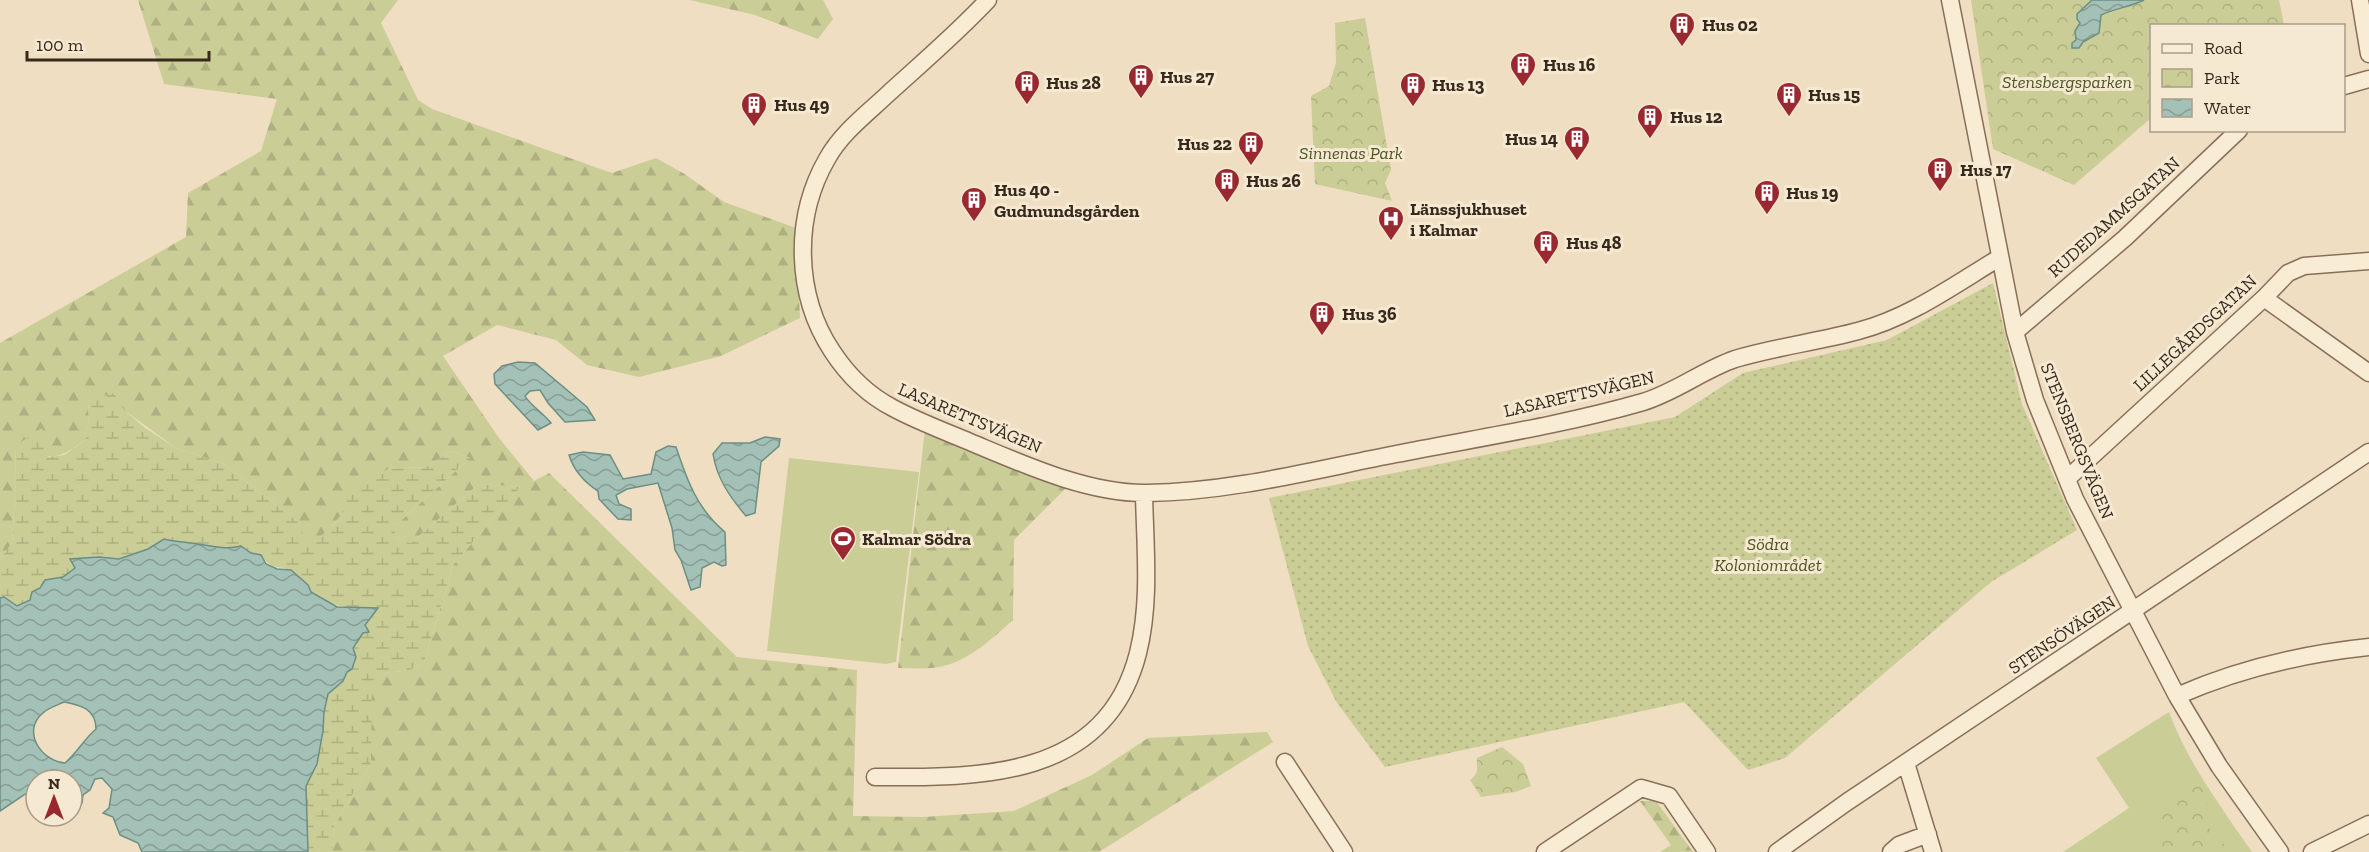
<svg xmlns="http://www.w3.org/2000/svg" width="2369" height="852" font-family="'Zilla Slab',serif">
	<style>
		.grass { fill: #cacd96 }
		.forest { fill: url(#forest-firs) }
		.wetland { fill: url(#wetland-marsh) }
		.park { fill: url(#park-crowns) }
		.garden { fill: url(#garden-dots) }
		.water { fill: url(#water-waves); stroke: #6b8f84; stroke-width: 1.5; fill-rule: evenodd }
		.lines { fill: none; stroke-linecap: round; stroke-linejoin: round }
		.minor-casing { stroke: #896f59; stroke-width: 19 }
		.minor { stroke: #f9ecd5; stroke-width: 16 }
		.labels { text-anchor: middle; stroke-width: 6; stroke-linejoin: round; paint-order: stroke }
		.poi-label { font-size: 18px; font-weight: bold; fill: #38291d; stroke: #f6e9d2; text-anchor: start }
		.park-label { font-size: 18px; font-style: italic; fill: #4c5523; stroke: #f6e9d2 }
		.street-label { font-size: 18px; fill: #38291d; stroke: #f6e9d2 }
	</style>
	<defs>
		<pattern id="forest-firs" width="22" height="20" patternUnits="userSpaceOnUse" patternTransform="scale(1.5)"><rect width="22" height="20" fill="#cacd96"/><path d="M5 1l3.5 6h-7zM16 11l3.5 6h-7z" fill="#aeb081"/></pattern>
		<pattern id="wetland-marsh" width="20" height="14" patternUnits="userSpaceOnUse" patternTransform="scale(1.5)"><rect width="20" height="14" fill="#cacd96"/><path d="M1 5h8M5 5V1M11 12h8M15 12V8" fill="none" stroke="#aeb081"/></pattern>
		<pattern id="park-crowns" width="20" height="18" patternUnits="userSpaceOnUse" patternTransform="scale(1.5)"><rect width="20" height="18" fill="#cacd96"/><path d="M2 6a3 3 0 1 1 6 0M12 15a3 3 0 1 1 6 0" fill="none" stroke="#aeb081"/></pattern>
		<pattern id="garden-dots" width="8" height="8" patternUnits="userSpaceOnUse" patternTransform="scale(1.5)"><rect width="8" height="8" fill="#cacd96"/><path d="M2 2h.1M6 6h.1" fill="none" stroke="#aeb081" stroke-width="1.8" stroke-linecap="round"/></pattern>
		<pattern id="water-waves" width="16" height="10" patternUnits="userSpaceOnUse" patternTransform="scale(1.5)"><rect width="16" height="10" fill="#a4c1b7"/><path d="M0 5q4-4 8 0t8 0" fill="none" stroke="#879d94"/></pattern>
	</defs>
	<rect width="100%" height="100%" fill="#efdec2"/>
	<path class="grass" d="M789,458L919,472L896,662L886,664L767,651Z
		M2169,712C2188,763 2221,807 2252,852H2063L2129,808L2096,758Z"/>
	<path class="forest" d="M138,0H398L381,23L418,100L432,109L612,173L656,158L683,173L724,202L796,228L800,318L721,356L639,377L587,365L556,340L497,325L443,356L499,438L534,481L549,473L737,657L857,670L853,816L923,817L1014,811L1092,775L1148,738L1267,732L1273,742L1099,852H332L334,826L371,763V686L386,673L410,670L424,662L453,565L520,487L479,484L411,543L395,537V526L470,458L452,451L426,467L388,469L347,507L328,532L307,545L297,521L224,464L176,448L125,411L88,400L89,421L85,440C53,463 51,459 15,446L16,480L12,543L0,559V343L186,237L188,193L261,151L277,99L164,84Z
		M690,0H823L833,19L818,39L755,15Z
		M925,429L1067,487L1014,540L1013,620C989,641 965,665 932,668C921,669 909,668 898,668Z
		M1640,801H1656L1693,852H1660L1671,845Z"/>
	<path class="wetland" d="M114,393L125,411L144,427L176,448L224,464L297,521L308,544C330,531 345,519 348,492L388,469L426,467L452,451L470,458L395,526V537L411,543L479,484L520,487L453,565L424,662L410,670L386,673L372,686L371,763L334,826L332,852H308L306,786L317,764L323,731L324,712L328,694L343,681L353,648L363,632L365,625L378,608C357,608 327,609 311,592C305,585 299,578 292,572C280,563 273,573 261,555L251,553L241,547C225,550 214,546 198,544C186,542 176,542 165,539L148,549L119,559L99,557L71,559L75,568L63,577L45,580L30,599L17,606L4,597L0,598V559L12,543L16,480L15,446L42,428L48,457L64,455L85,440L89,421L88,400Z"/>
	<path class="park" d="M1971,0H2279L2284,25L2152,26L2151,118L2074,185L1993,149Z
		M1365,18L1391,170L1385,183L1392,201L1315,184L1311,96L1329,86L1336,63L1335,23Z
		M1502,747L1523,764L1531,786L1515,792L1481,797L1470,780C1480,773 1476,769 1477,758Z
		M2187,783L2200,785C2210,798 2209,807 2203,822L2221,840L2229,852H2170L2158,844C2160,821 2165,794 2187,783Z"/>
	<path class="garden" d="M1993,283L2022,404L2077,530L1991,582L1785,758L1748,770L1684,702L1385,767L1337,703L1308,646L1269,498L1675,417L1743,373L1887,340Z"/>
	<path class="water" d="M2092,0H2144C2130,7 2116,8 2101,15L2099,33L2083,42L2079,48H2072V43L2076,40L2075,31L2080,23L2077,19V14Z
		M518,362L535,363L587,407L595,420L565,422L548,403L540,390L530,391L525,396C529,404 544,414 551,423L538,430L495,384L494,374L502,366Z
		M765,437L780,439L779,446L761,462L755,513L746,516C730,497 717,479 713,454L722,443H750Z
		M668,446L676,447C687,480 697,509 725,532L726,565L722,566L714,562L702,568L700,587L691,590L681,560L675,550L672,528L658,483L627,489L616,495L619,504L631,509V520L618,519L599,499L598,491C584,482 574,471 569,455L583,452L610,455L623,479L651,474L656,452Z
		M164,539C176,542 186,542 198,544C214,546 225,550 241,546L251,553L261,555L266,564L277,569L291,570L308,585L311,592L337,607L378,608L365,625L369,632L363,633L353,648L356,657L352,669L347,672L343,681L328,694L324,712L323,731L317,764L306,786L308,852H142L138,843L120,835L113,817L103,813L109,808L112,789L102,778L95,779L90,790L83,795L82,803L77,804L72,800V780H36V790L30,791L0,811V598L4,597L17,606L30,600L32,592L40,588L45,580L63,577L75,568L70,559L99,557L119,559L148,549ZM64,702C81,705 96,709 96,729C84,739 77,753 65,763C41,761 21,731 43,713C48,708 58,705 64,702Z"/>
	<g class="lines">
		<defs>
			<path id="minor" d="M988,0C957,33 923,62 890,92C868,113 842,132 827,159C793,218 795,295 832,351C847,374 868,395 893,408C917,421 944,431 970,442C1023,464 1088,494 1147,493C1231,492 1314,470 1396,454C1478,438 1563,425 1643,402C1676,392 1703,370 1735,359C1775,347 1817,342 1858,331C1909,318 1954,285 1999,258
				M1950,0L2015,332L2035,400L2075,499L2177,696L2219,766L2280,852
				M2360,0L2369,54
				M2344,86L2369,79
				M2264,298L2369,373
				M2015,332L2125,238L2239,130
				M2068,478L2264,298L2288,273L2304,266L2369,261
				M2177,696C2238,669 2302,654 2369,647
				M1285,762L1344,852
				M1906,763L1933,852
				M875,777C981,778 1106,779 1138,653C1151,601 1145,546 1144,494
				M1545,852L1641,788L1669,796L1707,852
				M1777,852L1847,802L2369,452
				M1891,852L1899,845L1928,834
				M2312,852L2369,824"/>
		</defs>
		<use href="#minor" class="minor-casing"/>
		<use href="#minor" class="minor"/>
	</g>
	<defs>
		<symbol id="building-pin" viewBox="-11 -11 22 30"><path d="M0 17L-7.5 6A9.5 9.5 0 1 1 7.5 6Z" fill="#992830" stroke="#f6e9d2"/><path d="M-4-6H4V6H1V3H-1V6H-4ZM-2.5-4.3h1.7v1.8h-1.7ZM.8-4.3h1.7v1.8H.8ZM-2.5-1h1.7V.8h-1.7ZM.8-1h1.7V.8H.8Z" fill="#fff"/></symbol>
		<symbol id="hospital-pin" viewBox="-11 -11 22 30"><path d="M0 17L-7.5 6A9.5 9.5 0 1 1 7.5 6Z" fill="#992830" stroke="#f6e9d2"/><path d="M-5-5h3v3.5h4V-5h3V5h-3V1.5h-4V5h-3Z" fill="#fff"/></symbol>
		<symbol id="stadium-pin" viewBox="-11 -11 22 30"><path d="M0 17L-7.5 6A9.5 9.5 0 1 1 7.5 6Z" fill="#992830" stroke="#f6e9d2"/><path d="M0-5a6.5 5 0 1 0 0 10a6.5 5 0 1 0 0-10ZM-3.5-1.8h7v3.6h-7Z" fill="#fff"/></symbol>
	</defs>
	<g fill-rule="evenodd">
		<use href="#building-pin" x="1667" y="10" width="30" height="40"/>
		<use href="#building-pin" x="1508" y="50" width="30" height="40"/>
		<use href="#building-pin" x="1126" y="62" width="30" height="40"/>
		<use href="#building-pin" x="1012" y="68" width="30" height="40"/>
		<use href="#building-pin" x="1398" y="70" width="30" height="40"/>
		<use href="#building-pin" x="1774" y="80" width="30" height="40"/>
		<use href="#building-pin" x="739" y="90" width="30" height="40"/>
		<use href="#building-pin" x="1635" y="102" width="30" height="40"/>
		<use href="#building-pin" x="1562" y="124" width="30" height="40"/>
		<use href="#building-pin" x="1236" y="129" width="30" height="40"/>
		<use href="#building-pin" x="1925" y="155" width="30" height="40"/>
		<use href="#building-pin" x="1212" y="166" width="30" height="40"/>
		<use href="#building-pin" x="1752" y="178" width="30" height="40"/>
		<use href="#building-pin" x="959" y="185" width="30" height="40"/>
		<use href="#hospital-pin" x="1376" y="204" width="30" height="40"/>
		<use href="#building-pin" x="1531" y="228" width="30" height="40"/>
		<use href="#building-pin" x="1307" y="299" width="30" height="40"/>
		<use href="#stadium-pin" x="828" y="524" width="30" height="40"/>
	</g>
	<g class="labels">
		<g class="poi-label">
			<text x="1702" y="31">Hus 02</text>
			<text x="1543" y="71">Hus 16</text>
			<text x="1160" y="83">Hus 27</text>
			<text x="1046" y="89">Hus 28</text>
			<text x="1432" y="91">Hus 13</text>
			<text x="1808" y="101">Hus 15</text>
			<text x="774" y="111">Hus 49</text>
			<text x="1670" y="123">Hus 12</text>
			<text x="1558" y="145" text-anchor="end">Hus 14</text>
			<text x="1232" y="150" text-anchor="end">Hus 22</text>
			<text x="1960" y="176">Hus 17</text>
			<text x="1246" y="187">Hus 26</text>
			<text x="994" y="196">Hus 40 -<tspan x="994" dy="21">Gudmundsgården</tspan></text>
			<text x="1786" y="199">Hus 19</text>
			<text x="1410" y="215">Länssjukhuset<tspan x="1410" dy="21">i Kalmar</tspan></text>
			<text x="1566" y="249">Hus 48</text>
			<text x="1342" y="320">Hus 36</text>
			<text x="862" y="545">Kalmar Södra</text>
		</g>
		<g class="park-label">
			<text x="2067" y="88">Stensbergsparken</text>
			<text x="1351" y="159">Sinnenas Park</text>
			<text x="1768" y="550">Södra<tspan x="1768" dy="21">Koloniområdet</tspan></text>
		</g>
		<g class="street-label">
			<text transform="translate(2114 217) rotate(-42)" y="6">RUDEDAMMSGATAN</text>
			<text transform="translate(2195 333) rotate(-43)" y="6">LILLEGÅRDSGATAN</text>
			<text transform="translate(1579 394) rotate(-13)" y="6">LASARETTSVÄGEN</text>
			<text transform="translate(970 418) rotate(23)" y="6">LASARETTSVÄGEN</text>
			<text transform="translate(2077 441) rotate(68)" y="6">STENSBERGSVÄGEN</text>
			<text transform="translate(2062 635) rotate(-34)" y="6">STENSÖVÄGEN</text>
		</g>
	</g>
	<rect x="2150" y="24" width="195" height="108" fill="#f6e9d2" stroke="#aa9c8a" stroke-width="1.5"/>
	<rect x="2162" y="44" width="30" height="9" fill="#f9ecd5" stroke="#aa9c8a" stroke-width="1.5"/>
	<text x="2204" y="54" font-size="18" fill="#38291d">Road</text>
	<rect x="2162" y="69" width="30" height="18" fill="url(#park-crowns)" stroke="#aa9c8a" stroke-width="1.5"/>
	<text x="2204" y="84" font-size="18" fill="#38291d">Park</text>
	<rect x="2162" y="99" width="30" height="18" fill="url(#water-waves)" stroke="#aa9c8a" stroke-width="1.5"/>
	<text x="2204" y="114" font-size="18" fill="#38291d">Water</text>
	<g transform="translate(54 798)"><circle r="28" fill="#f6e9d2" stroke="#aa9c8a" stroke-width="1.5"/>
	<path d="M0-4.5L10 22L0 15L-10 22Z" fill="#992830"/>
	<text y="-9" font-size="16" font-weight="bold" text-anchor="middle" fill="#38291d">N</text>
	</g>
	<path d="M27 51v9h182v-9" fill="none" stroke="#38291d" stroke-width="3"/>
	<text x="36" y="51" font-size="18" fill="#38291d" stroke="#f6e9d2" stroke-width="4.5" paint-order="stroke">100 m</text>
</svg>
